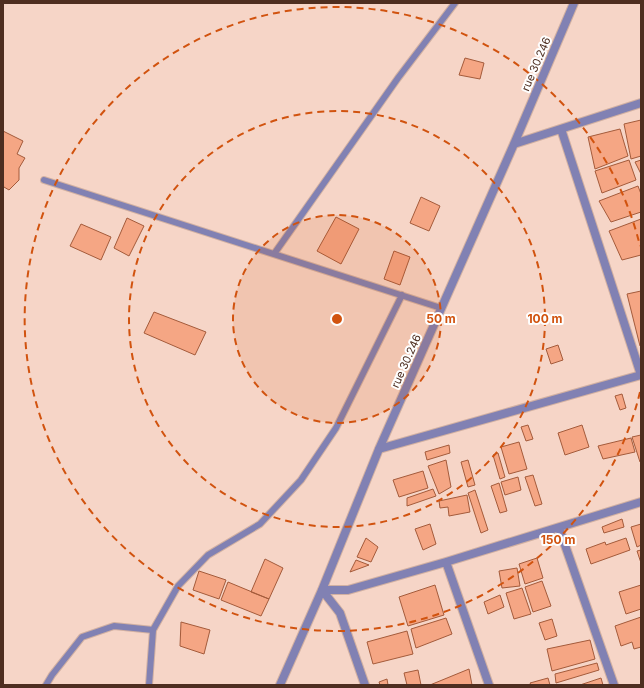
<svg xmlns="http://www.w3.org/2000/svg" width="644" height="688" font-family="Inter,sans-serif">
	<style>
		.building { fill: #f5a684; stroke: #a45b3b }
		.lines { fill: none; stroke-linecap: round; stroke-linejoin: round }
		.lane-casing { stroke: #d1b0a2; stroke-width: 8 }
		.street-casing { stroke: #d1b0a2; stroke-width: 10 }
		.lane { stroke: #8181b3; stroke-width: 6 }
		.street { stroke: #8181b3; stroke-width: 8 }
		.ring { fill: none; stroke: #d1530f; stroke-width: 2; stroke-dasharray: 7 5 }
		.labels { text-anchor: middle; stroke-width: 4; stroke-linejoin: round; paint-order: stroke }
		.street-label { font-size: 11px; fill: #4e2e20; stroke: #fefefe }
		.centre { fill: #d1530f; stroke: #fefefe; stroke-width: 2 }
		.ring-label { font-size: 12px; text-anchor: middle; font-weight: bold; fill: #d1530f; stroke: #fefefe; stroke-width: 4; stroke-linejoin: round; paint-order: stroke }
	</style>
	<rect width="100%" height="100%" fill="#f6d5c7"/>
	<path class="building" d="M465,58L484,63L480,79L459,75Z
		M641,120V156L631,159L624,124Z
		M620,129L628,156L595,169L588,137Z
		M3,131L23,141L17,154L25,158L19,168V180L9,190L4,187L3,189Z
		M629,160L636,180L602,193L595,171Z
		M641,160V174L635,162Z
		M638,186L641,194V212L611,222L599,201Z
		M421,197L440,206L429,231L410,223Z
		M336,217L359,229L341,264L317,251Z
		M127,218L144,226L129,256L114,248Z
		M641,219V255L622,260L609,231Z
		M81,224L111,237L101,260L70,246Z
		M394,251L410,257L400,285L384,279Z
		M641,291V346H640L627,294Z
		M154,312L206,332L195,355L144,333Z
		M558,345L563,360L551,364L546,349Z
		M622,394L626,408L620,410L615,396Z
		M528,425L533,439L526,441L521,427Z
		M582,425L589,447L565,455L558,433Z
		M641,435V462H640L632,437Z
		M631,438L635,452L603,459L598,446Z
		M519,442L527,469L509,474L501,447Z
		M449,445L450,453L427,460L425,452Z
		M498,453L505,477L500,479L493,455Z
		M446,460L451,487L439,494L428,466Z
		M468,460L475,485L468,487L461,462Z
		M423,471L428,488L399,497L393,480Z
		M533,475L542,504L535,506L525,477Z
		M518,477L521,490L505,495L501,482Z
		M499,483L507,511L500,513L491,486Z
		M433,489L436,496L407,506V498Z
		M475,490L488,530L481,533L468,493Z
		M467,495L470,512L449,516L448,507L440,508L439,501Z
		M622,519L624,527L604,533L602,527Z
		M430,524L436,544L423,550L415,529Z
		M641,524V545L637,547L631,527Z
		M366,538L378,547L371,562L357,557Z
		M626,538L630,550L591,564L586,549L605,542L606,545Z
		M641,550V563L637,551Z
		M537,558L543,578L525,584L519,564Z
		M265,559L283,568L269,599L251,592Z
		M356,560L369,565L350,572Z
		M517,568L520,586L502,588L499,571Z
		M199,571L226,580L219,599L193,590Z
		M542,581L551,606L533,612L525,587Z
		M228,582L269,599L261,616L221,600Z
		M435,585L444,615L408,626L399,597Z
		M641,585V609L626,614L619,592Z
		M522,588L531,614L514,619L506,593Z
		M500,595L504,607L488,614L484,602Z
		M641,617V647L634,649L632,642L621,646L615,626Z
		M446,618L452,634L416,648L411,629Z
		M552,619L557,636L545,640L539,623Z
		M181,622L210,630L204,654L180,646Z
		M407,631L413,654L373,664L367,642Z
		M590,640L595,659L552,671L547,649Z
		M597,663L599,670L556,683L555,674Z
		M469,669L472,685H430Z
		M418,670L421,685H407L404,673Z
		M548,678L550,685H531L530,683Z
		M601,678L603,685H580Z
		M387,679L388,685H380L379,682Z"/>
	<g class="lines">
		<defs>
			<path id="lane" d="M44,180L441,308
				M274,254L398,78L455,3
				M46,685L52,675L82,637L114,626L153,630
				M149,685L153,630L178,586L208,555L260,524L301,480L336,428L402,295"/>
			<path id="street" d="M561,129L641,375
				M514,144L641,103
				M379,449L641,375
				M559,528L614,685
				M446,562L489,685
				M322,590H348L446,562L641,502
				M322,590L340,613L365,685
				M280,685L322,590L379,449L514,144L574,3"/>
		</defs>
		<use href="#lane" class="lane-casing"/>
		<use href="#street" class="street-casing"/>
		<use href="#lane" class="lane"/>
		<use href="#street" class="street"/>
	</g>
	<circle cx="337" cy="319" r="104" fill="#d1530f" fill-opacity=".12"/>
	<g class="ring">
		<circle cx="337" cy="319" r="104"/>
		<circle cx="337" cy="319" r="208"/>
		<path d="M640 392A312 312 0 1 1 640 246"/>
	</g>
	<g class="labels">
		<g class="street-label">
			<text transform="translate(536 64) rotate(-67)" y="4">rue 30.246</text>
			<text transform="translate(406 361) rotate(-66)" y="4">rue 30.246</text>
		</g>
	</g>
	<circle cx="337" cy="319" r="6" class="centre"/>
	<g class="ring-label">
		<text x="441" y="323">50 m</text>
		<text x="545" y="323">100 m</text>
		<text x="558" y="544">150 m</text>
	</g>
	<rect width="644" height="688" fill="none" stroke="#4e2e20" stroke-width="8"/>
</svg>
